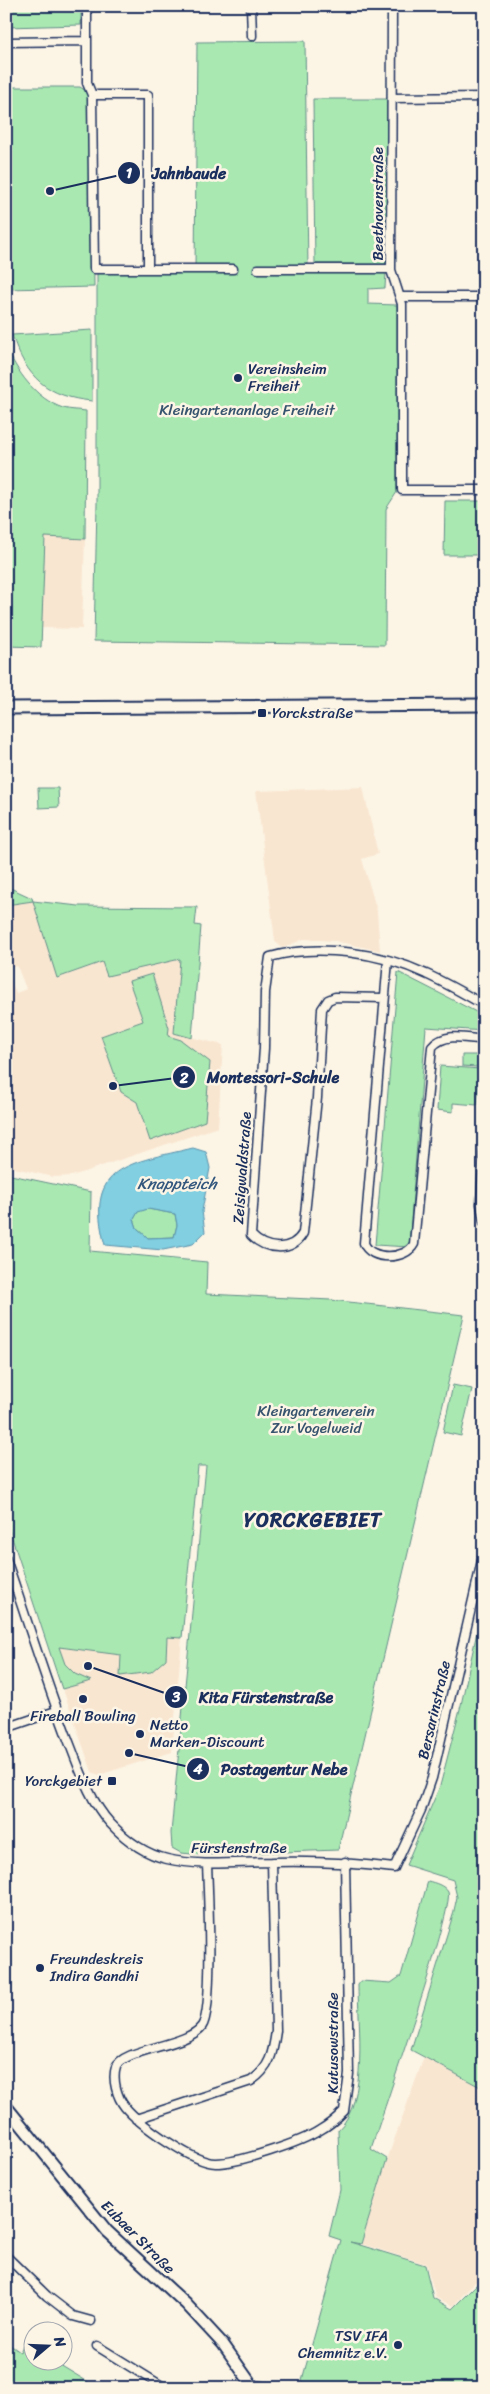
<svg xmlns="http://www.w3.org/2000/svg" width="490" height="2394" font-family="Sriracha,sans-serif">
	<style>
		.built { fill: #f9e6d1 }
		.green { fill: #a9e9b1; stroke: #628c88 }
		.water { fill: #81cfe0; stroke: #588fac; fill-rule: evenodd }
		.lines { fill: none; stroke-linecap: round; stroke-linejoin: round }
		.minor-casing { stroke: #1b2f5e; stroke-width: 11 }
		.tertiary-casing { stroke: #1b2f5e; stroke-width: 14 }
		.secondary-casing { stroke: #1b2f5e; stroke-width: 15 }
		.minor { stroke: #fcf5e5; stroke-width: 8 }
		.tertiary { stroke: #fcf5e5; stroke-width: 10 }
		.secondary { stroke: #fcf5e5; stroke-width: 11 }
		.poi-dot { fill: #1b2f5e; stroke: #fcf5e5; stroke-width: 2 }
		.labels { text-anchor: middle; stroke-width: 5; stroke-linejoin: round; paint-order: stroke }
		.street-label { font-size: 15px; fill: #1b2f5e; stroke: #fcf5e5 }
		.poi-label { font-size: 15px; fill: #1b2f5e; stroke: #fcf5e5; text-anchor: start }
		.park-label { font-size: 15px; fill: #37546f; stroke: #fcf5e5 }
		.water-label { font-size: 16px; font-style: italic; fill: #34577e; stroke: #fcf5e5 }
		.district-label { font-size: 20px; font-weight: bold; letter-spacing: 1px; fill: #1b2f5e; stroke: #fcf5e5 }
		.leader { fill: none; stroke: #1b2f5e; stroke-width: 2 }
		.callout-dot { fill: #1b2f5e; stroke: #fcf5e5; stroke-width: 2 }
		.mark-label { font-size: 15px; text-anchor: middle; font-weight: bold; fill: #fff }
		.callout-label { font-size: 16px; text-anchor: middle; font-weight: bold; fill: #1b2f5e; stroke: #fcf5e5; stroke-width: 5; stroke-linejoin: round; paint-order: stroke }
	</style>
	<rect width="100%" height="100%" fill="#fcf5e5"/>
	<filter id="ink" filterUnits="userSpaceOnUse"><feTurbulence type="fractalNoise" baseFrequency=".02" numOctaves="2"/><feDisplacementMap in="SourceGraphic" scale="10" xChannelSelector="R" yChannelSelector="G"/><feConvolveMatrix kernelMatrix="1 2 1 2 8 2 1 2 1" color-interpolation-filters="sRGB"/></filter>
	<g filter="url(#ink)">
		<path class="built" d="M45,536L85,539L82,629L41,628Z
			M363,787L378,854L362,859L377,911L380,951L335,941L304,939L282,948L275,941L256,791Z
			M33,901L58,978L102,962L108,975L180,959L174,1033L223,1045L218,1127L72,1176L53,1177L6,1166V978L11,980L16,993L26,989L17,966L6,969V905Z
			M167,1637L182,1638L172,1752L99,1775L92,1772L49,1650L59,1647L122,1655L121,1676Z
			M424,2057L484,2089V2273L453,2306L436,2298L426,2264L361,2244L389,2154Z"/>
		<path class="green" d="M6,6H81V25L6,27Z
			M305,41L308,271H386L385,288L368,289V304L397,305V492L386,509L385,645L94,641L97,504V269H195L197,42Z
			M6,87H80L92,95L94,287L6,289Z
			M313,99H387V264H315Z
			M92,330V401C47,397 26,377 12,335Z
			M6,346C16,371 36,399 63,408C70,410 79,410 86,411L85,539L45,537L41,647L6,646Z
			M445,501H484V555H444Z
			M38,788H58L59,807L39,808Z
			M6,886L32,898L33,901L79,906L197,907L195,925L201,926L192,1038L174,1033L180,959L107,976L102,962L57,978L33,901L6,905Z
			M398,972L484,1016V1031L426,1027L409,1247L375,1245Z
			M152,974L169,1028L168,1036L181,1040L210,1062L205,1121L150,1141L137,1102L121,1092L101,1036L143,1021L129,981Z
			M462,1055H478L477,1067L462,1066Z
			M440,1066L480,1069L477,1105L453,1103V1112L437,1110Z
			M6,1174L91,1192L90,1251L207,1262L206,1294L331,1300L464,1315L338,1850L202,1855L181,1853L172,1848L171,1833L206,1466H198L182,1638L167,1637L166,1659L151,1672L120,1676L121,1655L59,1647L65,1664L75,1674L91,1681L62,1689L6,1520Z
			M148,1209L175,1214L177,1225L174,1237L148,1238L137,1228L134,1219L138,1211Z
			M453,1385L472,1389L461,1436L443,1432Z
			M484,1600V2089L411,2050L453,1915L457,1897L453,1880L406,1865L440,1786L461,1705Z
			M428,1881C435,1883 444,1885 448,1892C455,1907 381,2117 371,2149L387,2159L361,2244L350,2242L425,2265L433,2298L452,2309L484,2277V2388H309L302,2380L341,2240L329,2236L340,2190L338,2130C369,2101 358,2024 358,1985L361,1981L391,1983L401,1976Z
			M6,2342L20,2352L24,2343L32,2348V2362H55L98,2388H6Z"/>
		<path class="water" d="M193,1148L206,1152L210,1168L202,1211L205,1232L193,1244L163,1250L105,1245C83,1165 131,1163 193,1148ZM148,1209L175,1214L177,1225L174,1237L148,1238L137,1228L134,1219L138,1212Z"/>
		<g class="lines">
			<defs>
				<path id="minor" d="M87,6V83L92,95L94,269H233
					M251,6L252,36
					M392,6L391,270L402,304V490H484
					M6,42L87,41
					M92,95H148V269
					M392,98L484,97
					M258,269H391
					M400,297H484
					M388,960L364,1243C370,1261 406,1260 414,1244L432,1047C445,1032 466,1038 484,1040
					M384,998L335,997L328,1000L322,1009L317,1098L303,1233C292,1253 265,1250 251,1235L264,1048L265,992L270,957C318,943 382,953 426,974C446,983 465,994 484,1005
					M484,1146L481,1204L484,1222
					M6,1559C27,1620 46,1682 69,1742C80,1770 90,1801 110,1823C126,1840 144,1854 167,1859C202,1867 237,1862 273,1862C314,1861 354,1863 394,1868L421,1810L432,1778L484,1552
					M6,1728L56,1711
					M207,1864C208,1892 214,2009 202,2026C187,2047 123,2048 116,2067C112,2080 117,2097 125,2107C139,2124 195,2164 216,2163C239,2163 302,2142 320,2130C329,2125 337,2118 344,2111L349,2074L345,1862
					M136,2119L251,2081C270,2068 273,2053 276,2031L272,1862
					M6,2256L47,2296L73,2316L91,2321
					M97,2346L165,2388
					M253,2385L274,2388"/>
				<path id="tertiary" d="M6,2106L107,2231L186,2304L223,2344L254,2388"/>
				<path id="secondary" d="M6,708L484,705"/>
			</defs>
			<use href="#minor" class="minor-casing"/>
			<use href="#tertiary" class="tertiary-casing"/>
			<use href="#secondary" class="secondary-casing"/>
			<use href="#minor" class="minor"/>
			<use href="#tertiary" class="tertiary"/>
			<use href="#secondary" class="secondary"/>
		</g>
	</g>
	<g class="poi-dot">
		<circle cx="238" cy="378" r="5"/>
		<rect x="257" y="708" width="10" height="10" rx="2.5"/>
		<circle cx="83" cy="1699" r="5"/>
		<circle cx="140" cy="1734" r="5"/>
		<rect x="107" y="1776" width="10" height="10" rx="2.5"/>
		<circle cx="40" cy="1968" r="5"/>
		<circle cx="398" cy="2345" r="5"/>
	</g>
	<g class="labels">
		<g class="street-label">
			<text transform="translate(378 204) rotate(-90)" y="5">Beethovenstraße</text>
			<text transform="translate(242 1168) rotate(-86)" y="5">Zeisigwaldstraße</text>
			<text transform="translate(434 1710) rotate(-77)" y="5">Bersarinstraße</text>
			<text x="239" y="1853">Fürstenstraße</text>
			<text transform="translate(333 2043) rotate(-90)" y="5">Kutusowstraße</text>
			<text transform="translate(138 2237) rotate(45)" y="5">Eubaer Straße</text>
		</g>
		<g class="poi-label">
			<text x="248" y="374">Vereinsheim<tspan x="248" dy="17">Freiheit</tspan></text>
			<text x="272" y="718">Yorckstraße</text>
			<text x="83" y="1721" text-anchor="middle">Fireball Bowling</text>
			<text x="150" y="1730">Netto<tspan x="150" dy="17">Marken-Discount</tspan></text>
			<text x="102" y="1786" text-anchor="end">Yorckgebiet</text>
			<text x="50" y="1964">Freundeskreis<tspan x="50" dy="17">Indira Gandhi</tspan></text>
			<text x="388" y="2341" text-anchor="end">TSV IFA<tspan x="388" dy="17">Chemnitz e.V.</tspan></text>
		</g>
		<g class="park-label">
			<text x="247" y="415">Kleingartenanlage Freiheit</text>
			<text x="316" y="1416">Kleingartenverein<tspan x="316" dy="17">Zur Vogelweid</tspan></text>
		</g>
		<g class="water-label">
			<text x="177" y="1189">Knappteich</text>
		</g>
		<g class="district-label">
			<text x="313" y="1527">YORCKGEBIET</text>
		</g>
	</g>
	<path class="leader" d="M50 191L129 173M113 1086L184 1077M88 1666L176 1697M129 1753L198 1769"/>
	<g class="callout-dot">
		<circle cx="50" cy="191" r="5"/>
		<circle cx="113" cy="1086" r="5"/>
		<circle cx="88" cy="1666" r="5"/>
		<circle cx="129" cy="1753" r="5"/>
		<circle cx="129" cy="173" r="12"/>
		<circle cx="184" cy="1077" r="12"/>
		<circle cx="176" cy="1697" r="12"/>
		<circle cx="198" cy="1769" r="12"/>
	</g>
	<g class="mark-label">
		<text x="129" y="178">1</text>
		<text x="184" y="1083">2</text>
		<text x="176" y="1702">3</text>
		<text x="198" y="1774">4</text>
	</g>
	<g class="callout-label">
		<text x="189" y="179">Jahnbaude</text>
		<text x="273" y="1083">Montessori-Schule</text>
		<text x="266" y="1703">Kita Fürstenstraße</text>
		<text x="284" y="1775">Postagentur Nebe</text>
	</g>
	<rect width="490" height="2394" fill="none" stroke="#fcf5e5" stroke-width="25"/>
	<rect x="12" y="12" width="465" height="2369" fill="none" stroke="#1b2f5e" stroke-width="2" filter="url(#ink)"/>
	<g transform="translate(48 2346) rotate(71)"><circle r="24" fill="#fcf5e5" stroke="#a2a6af"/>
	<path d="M0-4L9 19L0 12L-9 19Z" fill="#1b2f5e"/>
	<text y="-8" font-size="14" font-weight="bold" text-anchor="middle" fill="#1b2f5e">N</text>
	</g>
</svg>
